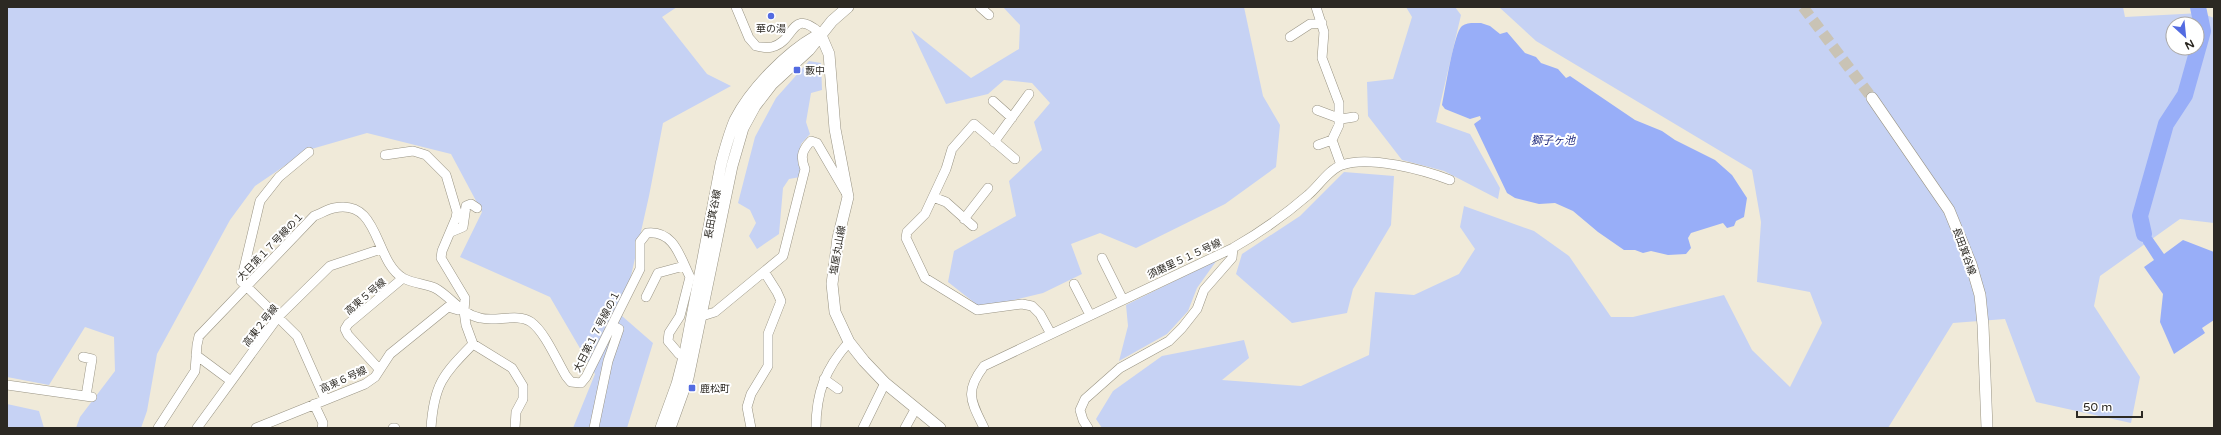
<svg xmlns="http://www.w3.org/2000/svg" width="2221" height="435" font-family="'Varela Round','Noto Sans JP',sans-serif">
	<style>
		.green { fill: #c6d2f4; fill-rule: evenodd }
		.water { fill: #98aef8 }
		.lines { fill: none; stroke-linecap: round; stroke-linejoin: round }
		.river { stroke: #98aef8; stroke-width: 16 }
		.tertiary-tunnel { stroke: #c9c3b5; stroke-width: 11; stroke-dasharray: 11 5.5; stroke-linecap: butt }
		.minor-casing { stroke: #999484; stroke-width: 10 }
		.tertiary-casing { stroke: #999484; stroke-width: 12 }
		.minor { stroke: #fff; stroke-width: 9 }
		.tertiary { stroke: #fff; stroke-width: 11 }
		.poi-dot { fill: #536be1; stroke: #fff; stroke-width: 1.5 }
		.labels { text-anchor: middle; stroke-width: 4; stroke-linejoin: round; paint-order: stroke }
		.poi-label { font-size: 10px; fill: #2c2923; stroke: #fff; text-anchor: start }
		.street-label { font-size: 10px; fill: #2c2923; stroke: #fff }
		.water-label { font-size: 11px; font-style: italic; fill: #1f297d; stroke: #fff }
	</style>
	<rect width="100%" height="100%" fill="#f0ead9"/>
	<path class="green" d="M7,7H677L662,17L707,74L731,86L663,123L649,196L622,316L653,343L627,428H573L595,374L550,297L460,257L482,212L451,154L367,133L308,150L255,186L230,220L157,354L147,411L141,428H76L80,417L115,371L114,337L85,327L49,385L7,377Z
		M1003,7H1244L1263,96L1280,125L1276,167L1225,204L1136,248L1100,233L1071,244L1082,274L1043,293L981,308L948,282L954,251L1016,216L1009,181L1042,150L1034,122L1050,103L1032,83L1004,80L988,94L946,104L911,30L971,78L1019,49L1020,25Z
		M1406,7H1455L1461,15L1436,122L1470,134L1500,188L1498,199L1444,171L1402,160L1368,116L1367,82L1393,79L1412,17Z
		M1499,7H2123L2125,17L2201,13L2214,18V223L2180,219L2100,276L2094,306L2140,377L2131,423L2036,402L2005,319L1953,323L1888,428H1102L1096,419L1113,391L1162,356L1244,340L1249,358L1222,380L1301,386L1369,355L1375,292L1414,295L1459,274L1475,249L1460,227L1464,206L1534,231L1569,256L1611,317H1633L1724,295L1752,350L1790,387L1822,323L1810,292L1757,282L1761,222L1752,170L1536,41ZM2173,24H2197V48H2173Z
		M809,61L821,63L822,90L811,93L806,122L810,134L801,144L798,161L803,168L800,177L789,179L783,188L779,234L757,249L749,236L756,223L750,210L738,203L755,137L776,98Z
		M1344,172L1394,176L1391,225L1353,289L1347,313L1292,323L1236,274L1242,254L1300,216Z
		M1217,260L1197,288L1188,311L1167,334L1119,361L1128,326L1126,305Z
		M7,404L39,411L44,428H7Z"/>
	<path class="water" d="M1481,23L1490,26L1500,34L1507,32L1525,53L1536,57L1541,63L1558,69L1566,78L1570,76L1635,120L1662,131L1675,140L1715,160L1732,175L1747,198L1744,217L1736,221L1734,226L1727,228L1723,223L1691,233L1688,238L1691,248L1686,254L1668,255L1651,251L1643,253L1635,250H1624L1598,232L1573,211L1555,203L1539,204L1515,198L1507,193L1474,124L1481,119L1480,116L1470,119L1445,109L1442,105C1445,91 1454,32 1462,26C1467,22 1475,23 1481,23Z
		M2146,233L2152,237L2164,254L2183,240L2214,252V320L2202,328L2205,333L2174,354L2160,322L2163,294L2144,267L2154,260L2143,243V235Z"/>
	<g class="lines">
		<path class="river" d="M2144,234L2140,216L2166,124L2185,95L2203,31L2198,7"/>
		<path class="tertiary-tunnel" d="M1803,7L1872,98"/>
		<defs>
			<path id="minor" d="M736,7L749,38L756,46C760,47 767,48 772,47C796,41 790,7 820,33
				M980,7L989,15
				M1316,7L1324,32L1322,58L1339,103V125L1332,140L1341,165
				M1290,37L1310,24L1322,23
				M993,101L1012,118
				M1317,110L1341,119L1354,117
				M994,142L1029,94
				M1318,145L1332,140
				M309,152L279,177L260,201L241,281L297,336L325,399
				M385,155L413,151L426,155L446,175L457,212L456,218L442,251L441,258L465,298L464,311L466,325L473,344L512,368L523,386V399L516,412L515,428
				M1015,159L974,124L952,149L946,169L925,214L907,232L906,238L925,278L977,310L1022,304L1032,306L1040,314L1051,334
				M933,197L946,202L973,226
				M964,219L988,188
				M451,232L463,227L466,206L471,204L477,208
				M1102,258L1123,300
				M1074,284L1090,315
				M646,297L658,273L684,266
				M702,316L715,312L783,256L805,169C800,157 802,150 811,141L817,143L845,191
				M196,355L231,381
				M83,357L92,359L86,396
				M379,369L348,335L345,329L348,324L403,278
				M824,379L838,389
				M7,385L92,397
				M314,404L323,423L322,428
				M158,428L195,371L197,345L199,336L314,216C320,214 328,209 334,208C380,198 374,261 403,278C412,283 425,284 435,288C450,296 461,314 480,318C496,322 518,313 531,322C545,332 557,361 566,376L571,382L581,383L586,377L640,269V242L647,233C674,230 680,257 690,277L680,316L669,333L668,341L679,354L685,353
				M197,428L278,317L330,266L381,249
				M256,428L365,384L375,377L390,354L448,307L458,310
				M393,428H395
				M431,428C434,383 444,374 473,344
				M594,428L608,361L619,329L612,325
				M751,428L747,407L751,394L768,366V334L781,301L777,292L765,273
				M816,428C816,393 825,369 849,342
				M863,428L885,383
				M905,428L916,408
				M984,428C971,401 964,392 984,366L1233,248C1259,233 1285,215 1308,195C1318,187 1329,169 1342,165C1369,155 1424,170 1450,180
				M1088,428L1083,420L1080,410L1085,399L1120,368L1169,341L1182,328L1197,309L1204,290L1232,258L1233,248"/>
			<path id="tertiary" d="M820,33L829,54L835,129L848,197L838,238L832,284L835,312L849,342L864,361L885,383L940,428
				M1872,98L1949,210L1971,264L1980,295L1983,325L1987,428
				M661,428L677,384L685,353L721,164C725,149 729,134 735,120C751,89 786,53 816,36
				M670,428L688,378L732,166L743,128L755,106L772,84L809,50L832,21L848,7"/>
		</defs>
		<use href="#minor" class="minor-casing"/>
		<use href="#tertiary" class="tertiary-casing"/>
		<use href="#minor" class="minor"/>
		<use href="#tertiary" class="tertiary"/>
	</g>
	<g class="poi-dot">
		<circle cx="771" cy="16" r="4"/>
		<rect x="793" y="66" width="8" height="8" rx="2"/>
		<rect x="688" y="384" width="8" height="8" rx="2"/>
	</g>
	<g class="labels">
		<g class="poi-label">
			<text x="771" y="32" text-anchor="middle">華の湯</text>
			<text x="805" y="74">藪中</text>
			<text x="700" y="392">鹿松町</text>
		</g>
		<g class="street-label">
			<text transform="translate(712 214) rotate(-79)" y="4">長田箕谷線</text>
			<text transform="translate(270 246) rotate(-46)" y="4">大日第１７号線の１</text>
			<text transform="translate(837 250) rotate(-80)" y="4">塩屋丸山線</text>
			<text transform="translate(1965 251) rotate(70)" y="4">長田箕谷線</text>
			<text transform="translate(1184 258) rotate(-25)" y="4">須磨里５１５号線</text>
			<text transform="translate(365 296) rotate(-40)" y="4">高東５号線</text>
			<text transform="translate(260 325) rotate(-52)" y="4">高東２号線</text>
			<text transform="translate(596 331) rotate(-63)" y="4">大日第１７号線の１</text>
			<text transform="translate(343 379) rotate(-24)" y="4">高東６号線</text>
		</g>
		<g class="water-label">
			<text x="1553" y="144">獅子ヶ池</text>
		</g>
	</g>
	<rect width="2221" height="435" fill="none" stroke="#2c2923" stroke-width="16"/>
	<g transform="translate(2185 36) rotate(153)"><circle r="19" fill="#ffffff" stroke="#aba9a7"/>
	<path d="M0-3L7 15L0 10L-7 15Z" fill="#536be1"/>
	<text y="-6" font-size="11" font-weight="bold" text-anchor="middle" fill="#2c2923">N</text>
	</g>
	<path d="M2077 411v6h65v-6" fill="none" stroke="#2c2923" stroke-width="2"/>
	<text x="2083" y="411" font-size="12" fill="#2c2923" stroke="#ffffff" stroke-width="3" paint-order="stroke">50 m</text>
</svg>
